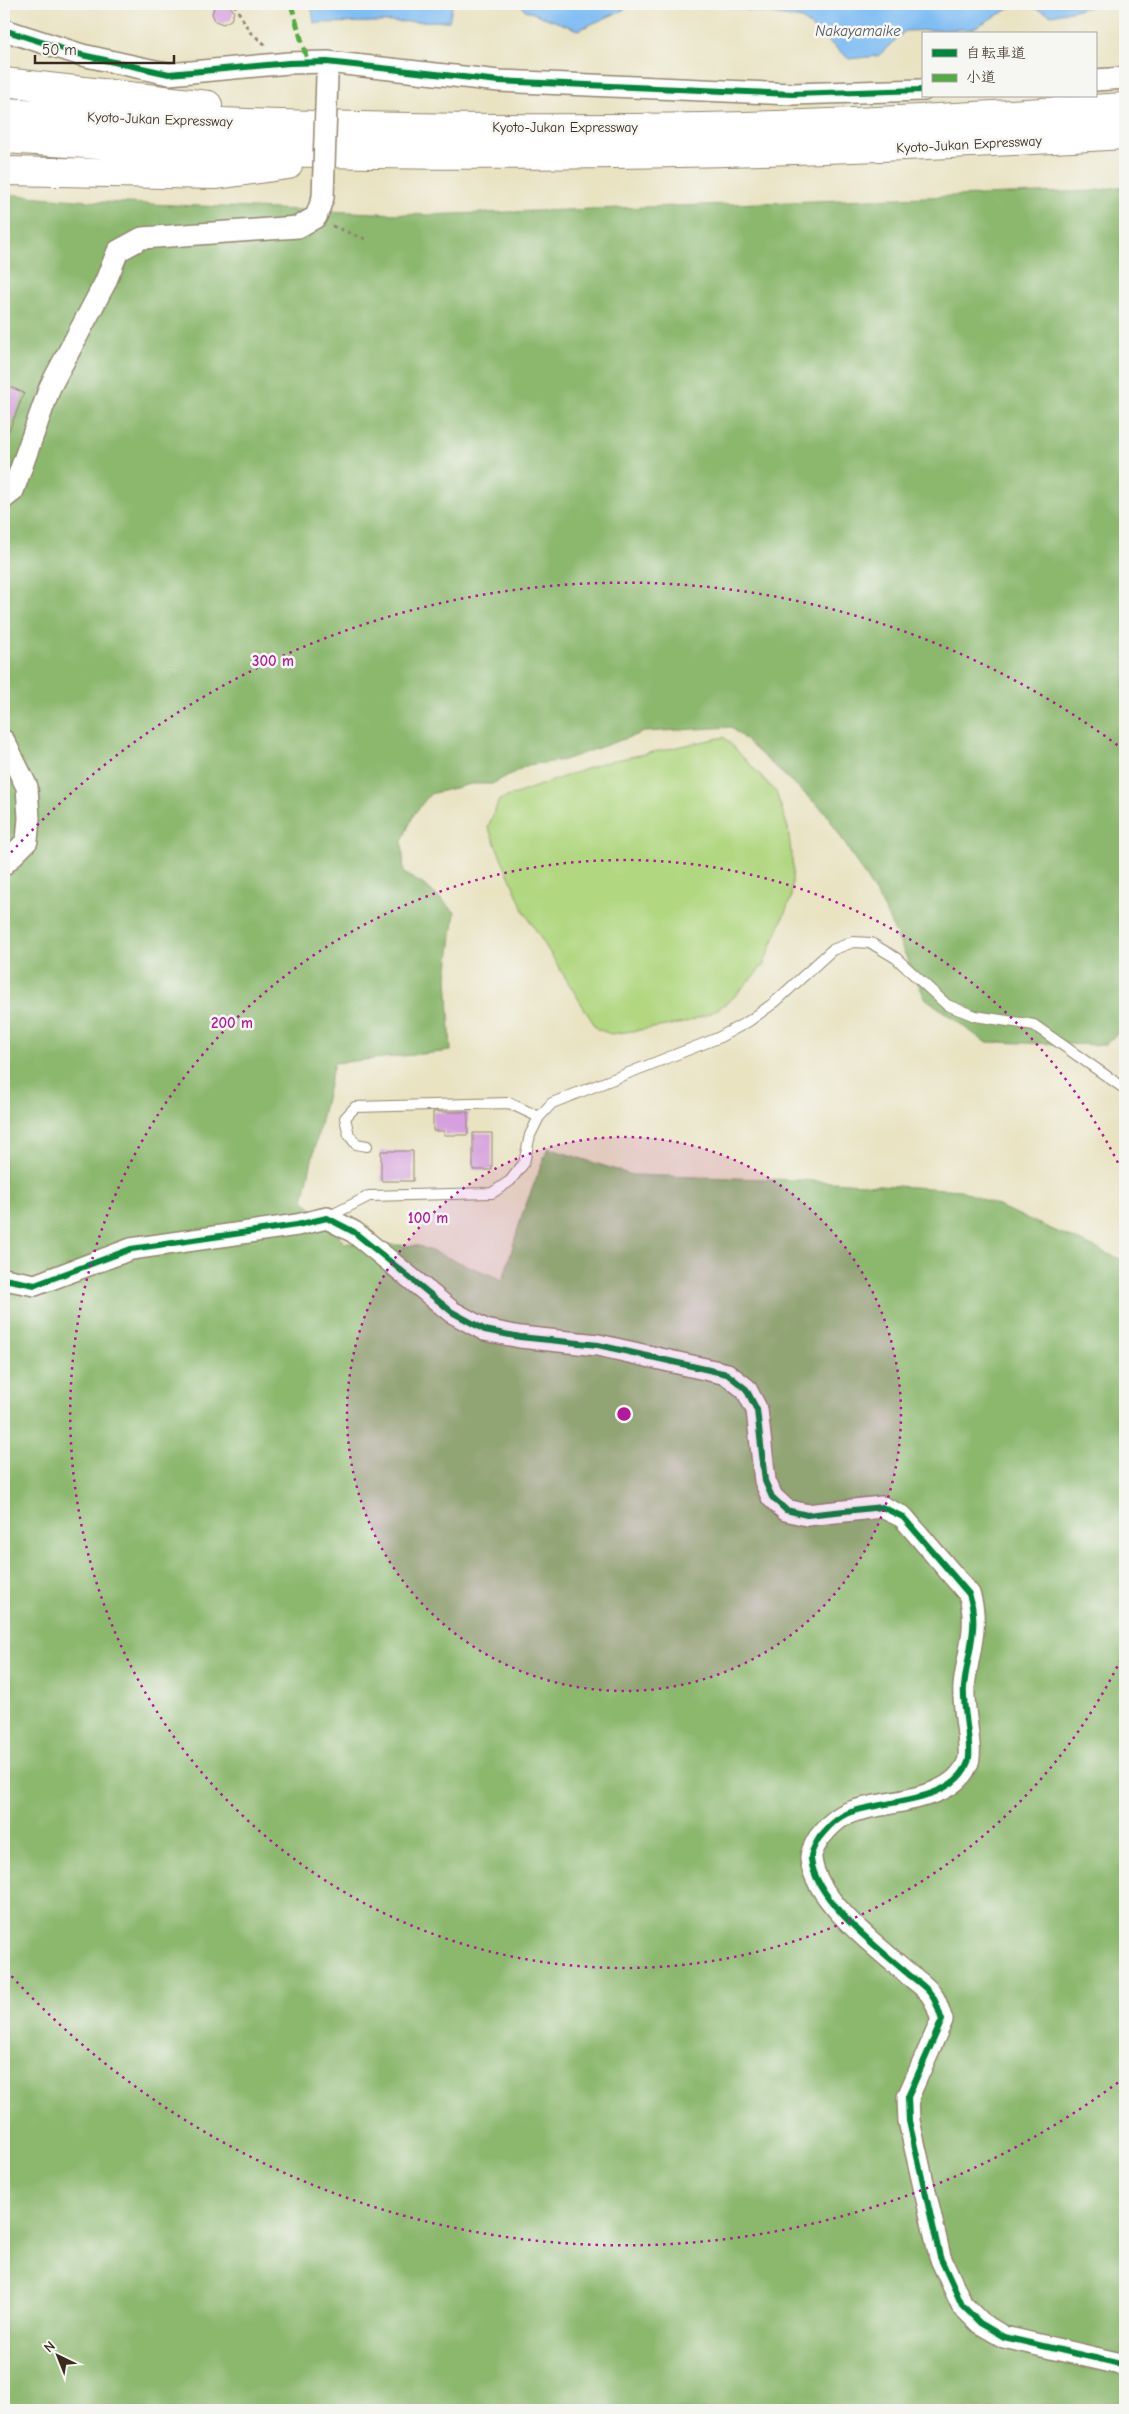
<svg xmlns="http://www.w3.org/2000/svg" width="1129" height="2414" font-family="'Comic Neue','Klee One',sans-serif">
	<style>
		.green { fill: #b1d780; stroke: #76804f }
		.forest { fill: #8cb86e; stroke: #647146 }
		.water { fill: #80bdf3; stroke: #5e7488 }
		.building { fill: #d5a0dd }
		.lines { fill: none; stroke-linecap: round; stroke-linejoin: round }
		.service-casing { stroke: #928670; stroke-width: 12 }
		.minor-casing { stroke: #928670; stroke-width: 24 }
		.motorway-casing { stroke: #928670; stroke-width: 30 }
		.path { stroke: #928670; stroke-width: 3; stroke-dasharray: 4 4; stroke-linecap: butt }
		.service { stroke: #fff; stroke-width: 10 }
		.minor { stroke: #fff; stroke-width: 21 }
		.motorway { stroke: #fff; stroke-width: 28 }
		.minor-bridge-casing { stroke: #928670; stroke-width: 24; stroke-linecap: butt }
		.minor-bridge { stroke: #fff; stroke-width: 21 }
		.quiet { stroke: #55ab43; stroke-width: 5; stroke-dasharray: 10 5; stroke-linecap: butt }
		.cycleway-casing { stroke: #f6f6f2; stroke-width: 9 }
		.cycleway { stroke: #00873e; stroke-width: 6 }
		.ring { fill: none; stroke: #b5179e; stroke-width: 2.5; stroke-dasharray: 2.5 5 }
		.labels { text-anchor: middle; stroke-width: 5; stroke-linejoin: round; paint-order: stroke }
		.street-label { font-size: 14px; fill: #3b2a1e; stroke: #f6f6f2 }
		.water-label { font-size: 15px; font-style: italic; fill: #50565e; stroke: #f6f6f2 }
		.centre { fill: #b5179e; stroke: #f6f6f2; stroke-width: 2.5 }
		.ring-label { font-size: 15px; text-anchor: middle; font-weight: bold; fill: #b5179e; stroke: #f6f6f2; stroke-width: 5; stroke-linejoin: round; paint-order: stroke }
	</style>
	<rect width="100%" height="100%" fill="#f6f6f2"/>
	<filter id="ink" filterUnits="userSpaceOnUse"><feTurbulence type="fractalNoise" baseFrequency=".02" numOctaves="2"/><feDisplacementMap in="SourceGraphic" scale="10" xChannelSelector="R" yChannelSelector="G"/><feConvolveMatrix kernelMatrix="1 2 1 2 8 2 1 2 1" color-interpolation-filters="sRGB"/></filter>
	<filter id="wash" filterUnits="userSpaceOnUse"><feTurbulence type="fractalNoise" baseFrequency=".0096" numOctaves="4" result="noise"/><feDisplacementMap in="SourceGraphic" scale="20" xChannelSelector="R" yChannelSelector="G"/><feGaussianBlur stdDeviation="1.12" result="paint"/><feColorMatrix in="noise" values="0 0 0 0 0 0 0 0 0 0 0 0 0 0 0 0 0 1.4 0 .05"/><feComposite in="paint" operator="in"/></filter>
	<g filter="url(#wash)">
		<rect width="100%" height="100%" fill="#e9e3c2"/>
		<path class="green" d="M724,737L776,792L788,828L793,868L791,898L763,966L730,1001L711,1013L684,1023L653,1028L611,1034L597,1029L524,911L488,827L499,800L602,763Z"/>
		<path class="forest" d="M1125,186V1026L1105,1045L985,1042L925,998L882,904L826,813L731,727L644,732L564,760L528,765L492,784H471L430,794L414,814L402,841L404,873L427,887L455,912L447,976L451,1051L334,1063L303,1200L345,1243L419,1246L503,1280L522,1215L548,1148L632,1175L799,1180L961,1190L1125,1261V2410H4V194L100,202L426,215L1093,191Z"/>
		<path class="water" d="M311,4H453L449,21L314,23Z
			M521,4H637L578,30L525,10Z
			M711,4H1018L972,29L905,31L878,56L849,59L802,19Z
			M1024,4H1102L1052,15Z"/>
		<g id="blocks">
			<path class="building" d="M215,4H229L234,12L231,20L223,24L215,21L212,14Z
				M4,384L24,393L5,441H4Z
				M433,1112H468V1135H444V1131H433Z
				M473,1133H492V1170H473Z
				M381,1151H413V1181H381Z"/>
		</g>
	</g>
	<g filter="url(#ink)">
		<use href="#blocks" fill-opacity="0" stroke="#928670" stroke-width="1"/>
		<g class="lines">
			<defs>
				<path id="service" d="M367,1146L356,1144L349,1135L345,1118L355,1107L509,1103L539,1117
					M328,1217L369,1196L492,1193L510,1181L524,1163L530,1135L539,1117L552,1103L718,1038L749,1021L775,1002L832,950L853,942L871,943L896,958L947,1005L975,1016L1034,1025L1125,1089"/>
				<path id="minor" d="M4,30L82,55L169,74L289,63L327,62L499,81L792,94L923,90
					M1095,80L1125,78
					M4,498L13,491L50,387L105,283L118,251L142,238L298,227L316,217L323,197
					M4,741L27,787L29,818L27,841L4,864
					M4,1279L35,1285L131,1249L297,1225L327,1218L354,1232L452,1312L485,1330L520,1337L598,1345L727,1374L746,1389L757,1410L765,1481L772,1497L786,1510L807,1515L882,1507L903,1517L969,1594C980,1626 967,1655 964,1687C962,1707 973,1749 968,1762C953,1803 885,1800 851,1812C837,1817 828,1827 819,1838C816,1843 810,1853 811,1859C815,1900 877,1947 907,1973C915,1980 927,1987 932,1996C937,2002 939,2013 942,2020L908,2097L909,2121L940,2257L962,2305L980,2323L1004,2337L1125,2365"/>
				<path id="motorway" d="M4,82L208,105
					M4,112C236,125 470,131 703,127C844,124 985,116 1125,107
					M4,139C377,164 752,157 1125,135
					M4,171L217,175L288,165"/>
			</defs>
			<use href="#service" class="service-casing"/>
			<use href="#minor" class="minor-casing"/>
			<use href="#motorway" class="motorway-casing"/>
			<path class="path" d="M234,4L250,32L267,46
				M332,226L365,239"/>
			<use href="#service" class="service"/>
			<use href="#minor" class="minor"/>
			<use href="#motorway" class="motorway"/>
			<defs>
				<path id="minor-bridge" d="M323,197L327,76"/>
			</defs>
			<use href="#minor-bridge" class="minor-bridge-casing"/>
			<use href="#minor-bridge" class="minor-bridge"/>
			<path class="quiet" d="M291,4L308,63"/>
			<defs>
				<path id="cycleway" d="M4,30L82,55L169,74L289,63L327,62L499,81L792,94L923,90
					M4,1279L35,1285L131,1249L297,1225L327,1218L354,1232L452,1312L485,1330L520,1337L598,1345L727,1374L746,1389L757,1410L765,1481L772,1497L786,1510L807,1515L882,1507L903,1517L969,1594C980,1626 967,1655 964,1687C962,1707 973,1749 968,1762C953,1803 885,1800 851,1812C837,1817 828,1827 819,1838C816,1843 810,1853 811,1859C815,1900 877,1947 907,1973C915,1980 927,1987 932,1996C937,2002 939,2013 942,2020L908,2097L909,2121L940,2257L962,2305L980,2323L1004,2337L1125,2365"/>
			</defs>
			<use href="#cycleway" class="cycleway-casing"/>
			<use href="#cycleway" class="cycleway"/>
		</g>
	</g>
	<circle cx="624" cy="1414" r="277" fill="#b5179e" fill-opacity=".12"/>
	<g class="ring">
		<circle cx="624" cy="1414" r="277"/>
		<path d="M1124 1653A554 554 0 1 1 1124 1175"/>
		<path d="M1124 2078A831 831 0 0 1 6 1970M6 858A831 831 0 0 1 1124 750"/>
	</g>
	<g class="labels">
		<g class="street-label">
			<text transform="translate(160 119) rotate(2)" y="5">Kyoto-Jukan Expressway</text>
			<text x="565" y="132">Kyoto-Jukan Expressway</text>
			<text transform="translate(969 144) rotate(-3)" y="5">Kyoto-Jukan Expressway</text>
		</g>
		<g class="water-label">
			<text x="858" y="36">Nakayamaike</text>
		</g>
	</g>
	<circle cx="624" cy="1414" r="8" class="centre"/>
	<g class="ring-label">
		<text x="273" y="666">300 m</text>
		<text x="232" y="1028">200 m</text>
		<text x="428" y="1223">100 m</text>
	</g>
	<rect width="1129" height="2414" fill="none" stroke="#f6f6f2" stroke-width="20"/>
	<rect x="922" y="32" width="175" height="65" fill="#f6f6f2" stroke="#aba49d"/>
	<rect x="932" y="49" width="25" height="8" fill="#00873e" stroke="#aba49d"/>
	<text x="966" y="58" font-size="15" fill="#3b2a1e">自転車道</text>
	<rect x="932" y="74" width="25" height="8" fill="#55ab43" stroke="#aba49d"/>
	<text x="966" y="82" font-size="15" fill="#3b2a1e">小道</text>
	<g transform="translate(58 2356) rotate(317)" stroke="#f6f6f2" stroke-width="4" paint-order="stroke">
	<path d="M0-4L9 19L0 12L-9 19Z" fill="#3b2a1e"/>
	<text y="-8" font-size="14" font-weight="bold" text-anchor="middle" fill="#3b2a1e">N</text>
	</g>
	<path d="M35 55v8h139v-8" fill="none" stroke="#3b2a1e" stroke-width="2.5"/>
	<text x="42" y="55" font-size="15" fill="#3b2a1e" stroke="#f6f6f2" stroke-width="4" paint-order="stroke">50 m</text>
</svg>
